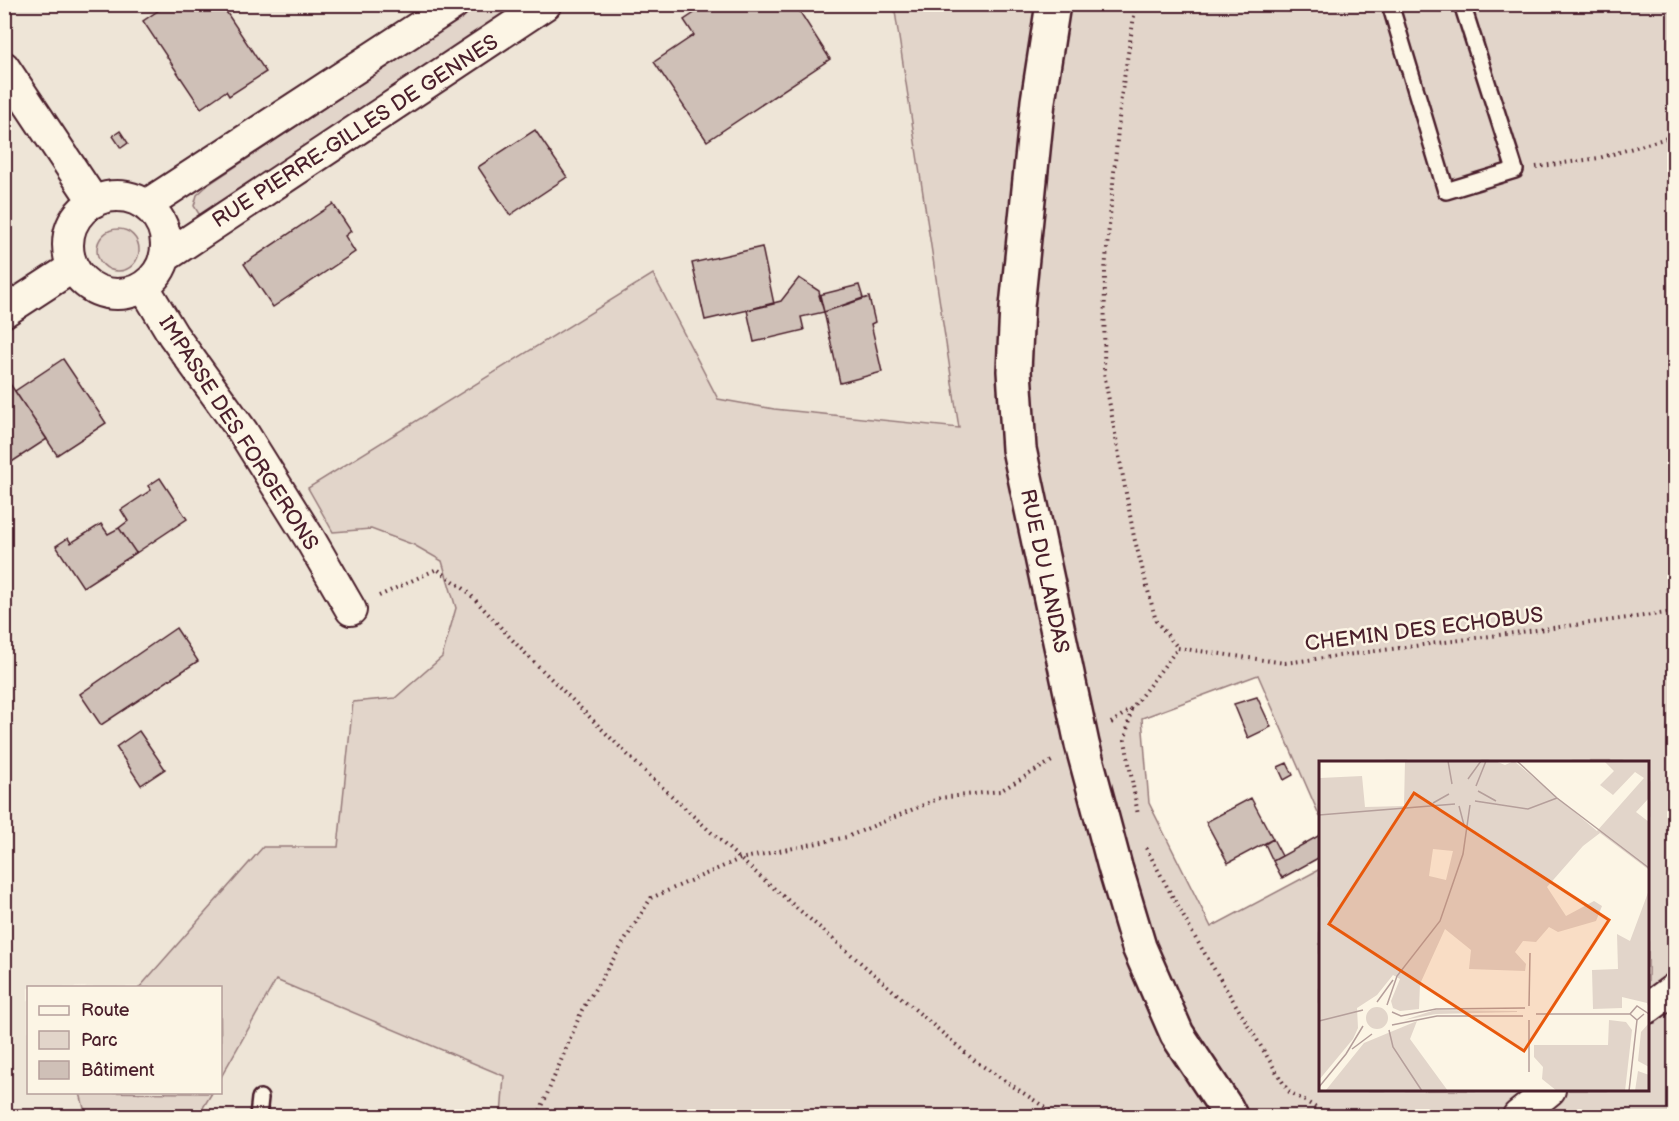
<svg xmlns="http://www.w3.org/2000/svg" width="1679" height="1121" font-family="'Balsamiq Sans',sans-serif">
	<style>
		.built { fill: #eee5d7 }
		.green { fill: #e2d5ca; stroke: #967a7a; stroke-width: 1.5; fill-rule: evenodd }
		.building { fill: #cfc0b7; stroke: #4a1f2b; stroke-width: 1.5 }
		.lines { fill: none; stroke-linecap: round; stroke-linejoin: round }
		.service-casing { stroke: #4a1f2b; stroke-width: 20 }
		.minor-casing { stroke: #4a1f2b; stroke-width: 34 }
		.tertiary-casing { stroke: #4a1f2b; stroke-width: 38 }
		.path { stroke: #4a1f2b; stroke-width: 4; stroke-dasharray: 1.5 4.5; stroke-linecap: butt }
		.service { stroke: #fcf5e5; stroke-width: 15 }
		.minor { stroke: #fcf5e5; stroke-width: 30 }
		.tertiary { stroke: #fcf5e5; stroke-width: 33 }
		.labels { text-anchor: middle; stroke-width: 5; stroke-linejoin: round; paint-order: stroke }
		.street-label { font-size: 21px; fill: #4a1f2b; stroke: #fcf5e5 }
		.inset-road { fill: none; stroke: #b59f9b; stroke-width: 1.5 }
		.view { fill: #e8590c; fill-opacity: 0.15; stroke: #e8590c; stroke-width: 3 }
		.inset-edge { fill: none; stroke: #4a1f2b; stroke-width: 3 }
	</style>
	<rect width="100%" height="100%" fill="#fcf5e5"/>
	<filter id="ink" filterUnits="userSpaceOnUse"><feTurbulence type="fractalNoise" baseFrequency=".0167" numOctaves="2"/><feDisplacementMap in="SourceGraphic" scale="12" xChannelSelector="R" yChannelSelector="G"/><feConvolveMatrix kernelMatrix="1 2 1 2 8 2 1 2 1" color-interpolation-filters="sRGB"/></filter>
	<g filter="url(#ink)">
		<path class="built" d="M5,5H894L960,428L774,409L718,399L653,274L308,487L333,532L371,529L414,545L442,561L456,608L442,658L395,698L353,702L338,847H263L139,987L28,988V1092L80,1093L86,1116H5Z
			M276,980L504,1076L501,1116H198L212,1093L220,1092L221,1077Z"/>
		<path class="green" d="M479,5H531L213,214H199L194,206L197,195L208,185Z
			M894,5H1674V1116H501L504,1076L276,980L221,1077L220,988H139L263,847H338L353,702L395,698L442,657L456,608L442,561L414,545L371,529L333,532L308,488L653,274L718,399L774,409L959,428ZM1258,675L1320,817V762H1648V1090H1320V869L1211,927L1149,803L1142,718Z
			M97 250a21 21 0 1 1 42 0a21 21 0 1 1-42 0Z
			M80,1093V1092L212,1093L198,1116H86Z"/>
		<path class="building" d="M168,4H221L266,72L229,96L226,91L201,108L143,21Z
			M708,4H795L830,59L707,141L654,62L694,35L684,20Z
			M535,130L567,177L510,215L478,167Z
			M120,131L128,143L121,148L113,136Z
			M333,204L351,231L345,236L355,252L273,307L244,264Z
			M762,247L774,304L705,320L692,263Z
			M799,278L819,291L824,312L801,317L804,330L754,342L747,310L781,301Z
			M859,285L863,298L824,312L819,295Z
			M869,297L875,322L871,324L882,372L840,383L824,312Z
			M63,359L106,423L57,455L15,391Z
			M4,375L47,439L4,467Z
			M160,478L187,519L136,553L119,528L128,521L121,510L151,490L148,486Z
			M101,524L108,534L119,528L136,553L83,587L56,546L68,538L71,543Z
			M176,628L198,661L101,725L80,694Z
			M1257,697L1271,727L1248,738L1234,704Z
			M139,731L165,769L141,785L116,747Z
			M1287,763L1293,775L1284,780L1278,767Z
			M1251,798L1273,839L1228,863L1206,822Z
			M1320,835V857L1282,878L1273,861Z
			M1273,839L1282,856L1273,861L1265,844Z"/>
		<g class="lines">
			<defs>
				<path id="service" d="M1390,4L1446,191L1515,170L1462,4
					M258,1116L260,1098"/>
				<path id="minor" d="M4,67L94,202
					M68 245a49 49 0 1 1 98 0a49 49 0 1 1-98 0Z
					M146,205L454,4
					M165,257L546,4
					M144,287L173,335L243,432L310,539L351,610
					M4,312L73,267
					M1648,1008L1674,989
					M1518,1116L1550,1090"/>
				<path id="tertiary" d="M1053,4L1038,101L1017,307L1014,371L1019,449L1082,744L1115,867L1139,947L1177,1034L1226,1108L1230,1116"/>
			</defs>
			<use href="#service" class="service-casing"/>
			<use href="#minor" class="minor-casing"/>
			<use href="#tertiary" class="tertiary-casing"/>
			<path class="path" d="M1136,4L1121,97L1105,270L1104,373L1134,537L1156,621L1178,648
				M1536,167L1599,158L1674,136
				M379,596L437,569L467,591L519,647L635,762L740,859L975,1061L1058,1116
				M1178,648L1285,663L1674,612
				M1131,710L1125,740L1138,815
				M1111,723L1131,709L1178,648
				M1146,848L1193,934L1288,1091L1330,1116
				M538,1116L582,1010L651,898L740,859L847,837L940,798L1000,791L1052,761"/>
			<use href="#service" class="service"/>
			<use href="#minor" class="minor"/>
			<use href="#tertiary" class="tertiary"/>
		</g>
	</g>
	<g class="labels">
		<g class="street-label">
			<text transform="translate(355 131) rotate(-33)" y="7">RUE PIERRE-GILLES DE GENNES</text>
			<text transform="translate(239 433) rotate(57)" y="7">IMPASSE DES FORGERONS</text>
			<text transform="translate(1045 571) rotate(78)" y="7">RUE DU LANDAS</text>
			<text transform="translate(1424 629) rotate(-7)" y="7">CHEMIN DES ECHOBUS</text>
		</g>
	</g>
	<g transform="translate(1319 761)">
		<rect width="330" height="330" fill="#fcf5e5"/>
		<path d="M0,0L1,17L43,15L46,46L85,45L86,0H176L186,4L195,0L278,70L325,17L316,11L294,34L281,24L295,10L285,0H330V37L317,51L330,61V109L281,72L264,85L228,126L247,155L275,140L283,145L277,160L239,171L230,166L217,181L204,180L196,191L207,203L206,210L150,208L152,189L126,168L101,223L100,248L81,250L74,247L72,240L81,218L74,214L58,234L38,247L39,267L34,278L0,319ZM114,88L134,90L127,119L110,115ZM330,129V247L328,242L303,236V247L274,248L273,209L299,208L298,173L311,180ZM47 257a11 11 0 1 1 22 0a11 11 0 1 1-22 0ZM116,249L198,250V251L117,253L85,259ZM290,259L307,261L313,269L306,330H238L223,318L224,306L215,296V284H289ZM98,260L91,278L129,330L7,329L45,282ZM330,262V306L319,300L322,271ZM319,310L330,314V330H316Z" fill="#e2d5ca" fill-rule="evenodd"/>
		<path class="inset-road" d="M129,0L133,23M198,0L238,37L330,107M149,18L162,0M157,25L167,0M159,30L177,40M156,40L209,48L238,37M114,42L130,33M140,45L145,64M0,54L136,43M58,241L74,219M68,244L78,215L121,160L144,93L151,44M210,245L211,192M73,251L82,255L117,248L206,247M217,253H311M325,253L318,259L311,253L318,245L330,253M210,259V311M0,260L44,249M73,264L118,255H204M70,269L74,286L103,330M33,288L53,273M0,326L27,293L44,265M310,330L318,259"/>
		<path class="view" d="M95,32L290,159L205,290L10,163Z"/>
		<rect width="330" height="330" class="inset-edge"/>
	</g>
	<rect width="1679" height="1121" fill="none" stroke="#fcf5e5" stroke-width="24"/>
	<rect x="12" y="12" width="1655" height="1097" fill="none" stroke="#4a1f2b" stroke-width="2" filter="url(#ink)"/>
	<rect x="27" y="986" width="195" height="108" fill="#fcf5e5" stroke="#b59f9b" stroke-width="1.5"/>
	<rect x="39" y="1006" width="30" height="9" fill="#fcf5e5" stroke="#b59f9b" stroke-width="1.5"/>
	<text x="81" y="1016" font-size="18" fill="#4a1f2b">Route</text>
	<rect x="39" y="1031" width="30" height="18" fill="#e2d5ca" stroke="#b59f9b" stroke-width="1.5"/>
	<text x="81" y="1046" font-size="18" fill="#4a1f2b">Parc</text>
	<rect x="39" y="1061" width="30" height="18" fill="#cfc0b7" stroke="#b59f9b" stroke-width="1.5"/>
	<text x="81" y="1076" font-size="18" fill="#4a1f2b">Bâtiment</text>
</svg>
